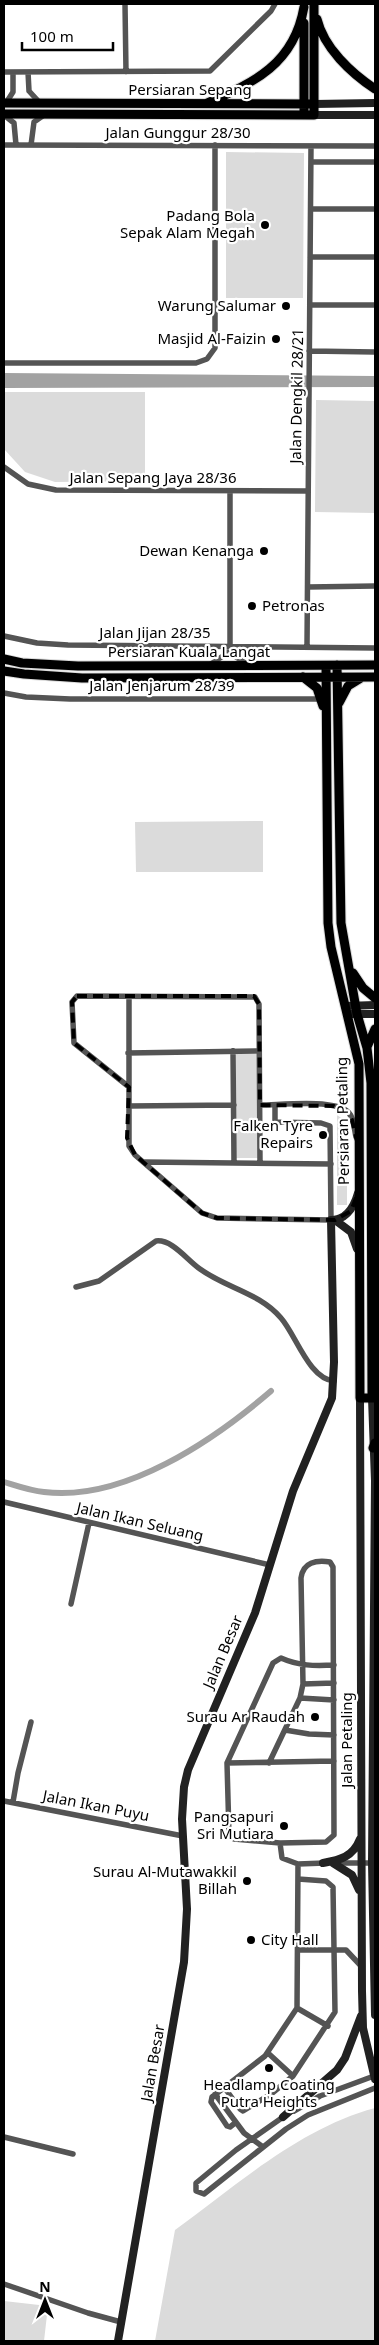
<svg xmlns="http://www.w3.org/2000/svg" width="379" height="2345" font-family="'Noto Sans',sans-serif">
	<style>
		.green { fill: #dbdbdb }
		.water { fill: #a2a2a2 }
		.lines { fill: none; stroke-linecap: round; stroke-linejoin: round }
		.canal { stroke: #a2a2a2; stroke-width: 6 }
		.primary-casing { stroke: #dbdbdb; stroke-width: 11 }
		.street { stroke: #545454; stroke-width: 5.5 }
		.secondary { stroke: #212121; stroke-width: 8 }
		.primary { stroke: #000; stroke-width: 9 }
		.marked { fill: none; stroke: #000; stroke-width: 4; stroke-dasharray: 10 6; stroke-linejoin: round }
		.poi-dot { fill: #000; stroke: #fff; stroke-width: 2 }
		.labels { text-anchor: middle; stroke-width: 4.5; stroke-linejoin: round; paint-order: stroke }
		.street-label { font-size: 15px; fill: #000; stroke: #fff }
		.poi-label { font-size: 15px; fill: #000; stroke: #fff; text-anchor: end }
	</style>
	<rect width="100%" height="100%" fill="#fff"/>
	<path class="green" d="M226,152L304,153L303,298H226Z
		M4,392H145V481L55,482L25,472L4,449Z
		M316,400L375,401V513L315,512Z
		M263,821V872H136L135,822Z
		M236,1054H257L258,1158H236Z
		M337,1115L347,1122V1205H337Z
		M375,2108V2341H155L175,2230C237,2185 300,2128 375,2108Z
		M4,2301L48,2306L44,2341H4Z"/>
	<path class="water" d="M4,373L375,376V387L4,388Z"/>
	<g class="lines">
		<path class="canal" d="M4,1482C17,1486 31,1491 44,1492C124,1502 214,1440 271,1391"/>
		<defs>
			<path id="primary" d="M317,19C324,48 351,73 375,89
				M4,103L314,104
				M207,103C255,82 294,64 304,7
				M304,110V23
				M4,114L314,115V4
				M4,659L22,663L78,666L375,665
				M337,665L341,923L357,1014L367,1048L371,1083L372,1398
				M326,666L328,923L331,947L359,1064L360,1398H375
				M4,671L24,674L82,678L375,677
				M303,677L317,688L323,706
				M339,703L348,686L361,678
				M353,973L363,988L375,998
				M367,1047L375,1029
				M373,1448L375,1443"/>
		</defs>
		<use href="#primary" class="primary-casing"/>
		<path class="street" d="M125,4L126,72
			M4,72L210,71L271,11L275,4
			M28,72L29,91L40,103
			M6,103L13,92V72
			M4,115L14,123L16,145
			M4,145L375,146
			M31,145L34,122L44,115
			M311,162H375
			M311,209H375
			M310,257H375
			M310,305H375
			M309,351L375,352
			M4,363H196L207,359L215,348V145
			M4,467L28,484L56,490L308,491
			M230,491V645L236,657L247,664
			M308,587L375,586
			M4,636L37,643L68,645L375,648
			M307,646L311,146
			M211,664L226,654L230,645
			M4,693L26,697L70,699H321
			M129,997V1146L135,1155L202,1213L217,1218L331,1220L330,1126L321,1123L275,1122V1105
			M233,1051L234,1162
			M128,1053L259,1051
			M129,1087L74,1043L72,1002L77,996L255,997L259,1004L260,1162
			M260,1105C280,1105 332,1099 347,1111C354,1116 354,1129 356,1137
			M129,1106L234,1105
			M144,1162L331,1164
			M76,1287L99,1281L156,1241C172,1239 187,1260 200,1269C226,1288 260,1293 281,1318C296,1335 309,1379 334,1381
			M4,1502L270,1565
			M71,1604L89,1523
			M303,1684L334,1683
			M300,1698L334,1700
			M285,1730L309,1734L334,1735
			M227,1763L334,1761
			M269,1763L300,1698L303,1684L301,1578C303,1562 316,1560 330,1562L333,1567L334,1835L326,1842L280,1843L234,1839L229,1834L227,1763L273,1663L281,1658C299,1666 314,1666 334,1665
			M4,1801L183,1836
			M13,1802L18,1773L31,1722
			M280,1843L282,1858L298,1864L325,1863
			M334,1863H372
			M299,1950H346L362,1967
			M297,2008L328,2026
			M268,2053L293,2076
			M224,2087L240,2109L243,2111L271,2094L293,2076L335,2012L333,1887L326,1881L298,1879
			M215,2094L244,2133L263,2147
			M294,2111L320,2096L374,2076
			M286,2115L236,2150L196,2183V2191L204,2194L286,2129L308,2115L375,2088
			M235,2123L230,2127L227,2126L211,2102L212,2097L265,2056L297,2008L298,1864
			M4,2137L73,2154
			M4,2284L88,2313L121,2322"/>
		<path class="secondary" d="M314,104L375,103
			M314,115H375
			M346,1006L375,1005
			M347,1014H375
			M335,1220L351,1232L357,1249
			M360,1398L362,1991L363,2028L375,2079
			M372,1398L375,1481L372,1863L375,2015
			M323,1863C340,1860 353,1857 360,1839
			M333,1863L352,1875L359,1890
			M283,2117L337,2070L345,2058L361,2016
			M118,2341L184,1962L187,1909L182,1819L184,1787L188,1770L255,1613L293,1491L332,1398L334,1362L331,1220C347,1220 354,1207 358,1193"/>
		<use href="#primary" class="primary"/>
	</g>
	<path class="marked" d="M77,996H254L259,1004L260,1105L334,1106L348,1112L352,1120L357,1141L358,1193L351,1211L335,1220L217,1218L202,1213L135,1155L127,1138L129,1087L74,1043L72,1002Z"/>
	<g class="poi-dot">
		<circle cx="265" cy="225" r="5"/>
		<circle cx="286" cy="306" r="5"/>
		<circle cx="276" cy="339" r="5"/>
		<circle cx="264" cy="551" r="5"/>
		<circle cx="252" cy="606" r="5"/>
		<circle cx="323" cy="1135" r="5"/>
		<circle cx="315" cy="1717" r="5"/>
		<circle cx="284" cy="1826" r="5"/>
		<circle cx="247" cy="1881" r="5"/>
		<circle cx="251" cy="1940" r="5"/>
		<circle cx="269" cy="2068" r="5"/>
	</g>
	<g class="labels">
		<g class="street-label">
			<text x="190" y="95">Persiaran Sepang</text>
			<text x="178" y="138">Jalan Gunggur 28/30</text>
			<text transform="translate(297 396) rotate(-89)" y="5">Jalan Dengkil 28/21</text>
			<text x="153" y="483">Jalan Sepang Jaya 28/36</text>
			<text x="155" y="638">Jalan Jijan 28/35</text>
			<text x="189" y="657">Persiaran Kuala Langat</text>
			<text x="162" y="691">Jalan Jenjarum 28/39</text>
			<text transform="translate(343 1121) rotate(-91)" y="5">Persiaran Petaling</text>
			<text transform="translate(140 1522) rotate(13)" y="5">Jalan Ikan Seluang</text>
			<text transform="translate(223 1652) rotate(-67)" y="5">Jalan Besar</text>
			<text transform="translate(347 1740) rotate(-90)" y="5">Jalan Petaling</text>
			<text transform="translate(96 1806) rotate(11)" y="5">Jalan Ikan Puyu</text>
			<text transform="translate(153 2063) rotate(-80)" y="5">Jalan Besar</text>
		</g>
		<g class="poi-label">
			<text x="255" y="221">Padang Bola<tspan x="255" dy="17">Sepak Alam Megah</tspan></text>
			<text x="276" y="311">Warung Salumar</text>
			<text x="266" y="344">Masjid Al-Faizin</text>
			<text x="254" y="556">Dewan Kenanga</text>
			<text x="262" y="611" text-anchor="start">Petronas</text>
			<text x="313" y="1131">Falken Tyre<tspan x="313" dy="17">Repairs</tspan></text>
			<text x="305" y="1722">Surau Ar Raudah</text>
			<text x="274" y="1822">Pangsapuri<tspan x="274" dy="17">Sri Mutiara</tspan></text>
			<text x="237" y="1877">Surau Al-Mutawakkil<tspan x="237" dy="17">Billah</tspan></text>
			<text x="261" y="1945" text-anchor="start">City Hall</text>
			<text x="269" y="2090" text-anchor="middle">Headlamp Coating<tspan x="269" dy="17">Putra Heights</tspan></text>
		</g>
	</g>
	<rect width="379" height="2345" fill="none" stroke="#000000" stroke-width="10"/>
	<g transform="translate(45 2300)" stroke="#ffffff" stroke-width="4" paint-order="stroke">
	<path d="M0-4L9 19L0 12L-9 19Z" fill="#000000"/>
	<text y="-8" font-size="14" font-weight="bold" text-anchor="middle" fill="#000000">N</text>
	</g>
	<path d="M22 42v8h91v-8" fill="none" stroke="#000000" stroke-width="2.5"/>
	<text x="30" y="42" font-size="15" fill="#000000" stroke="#ffffff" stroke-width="4" paint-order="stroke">100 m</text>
</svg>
